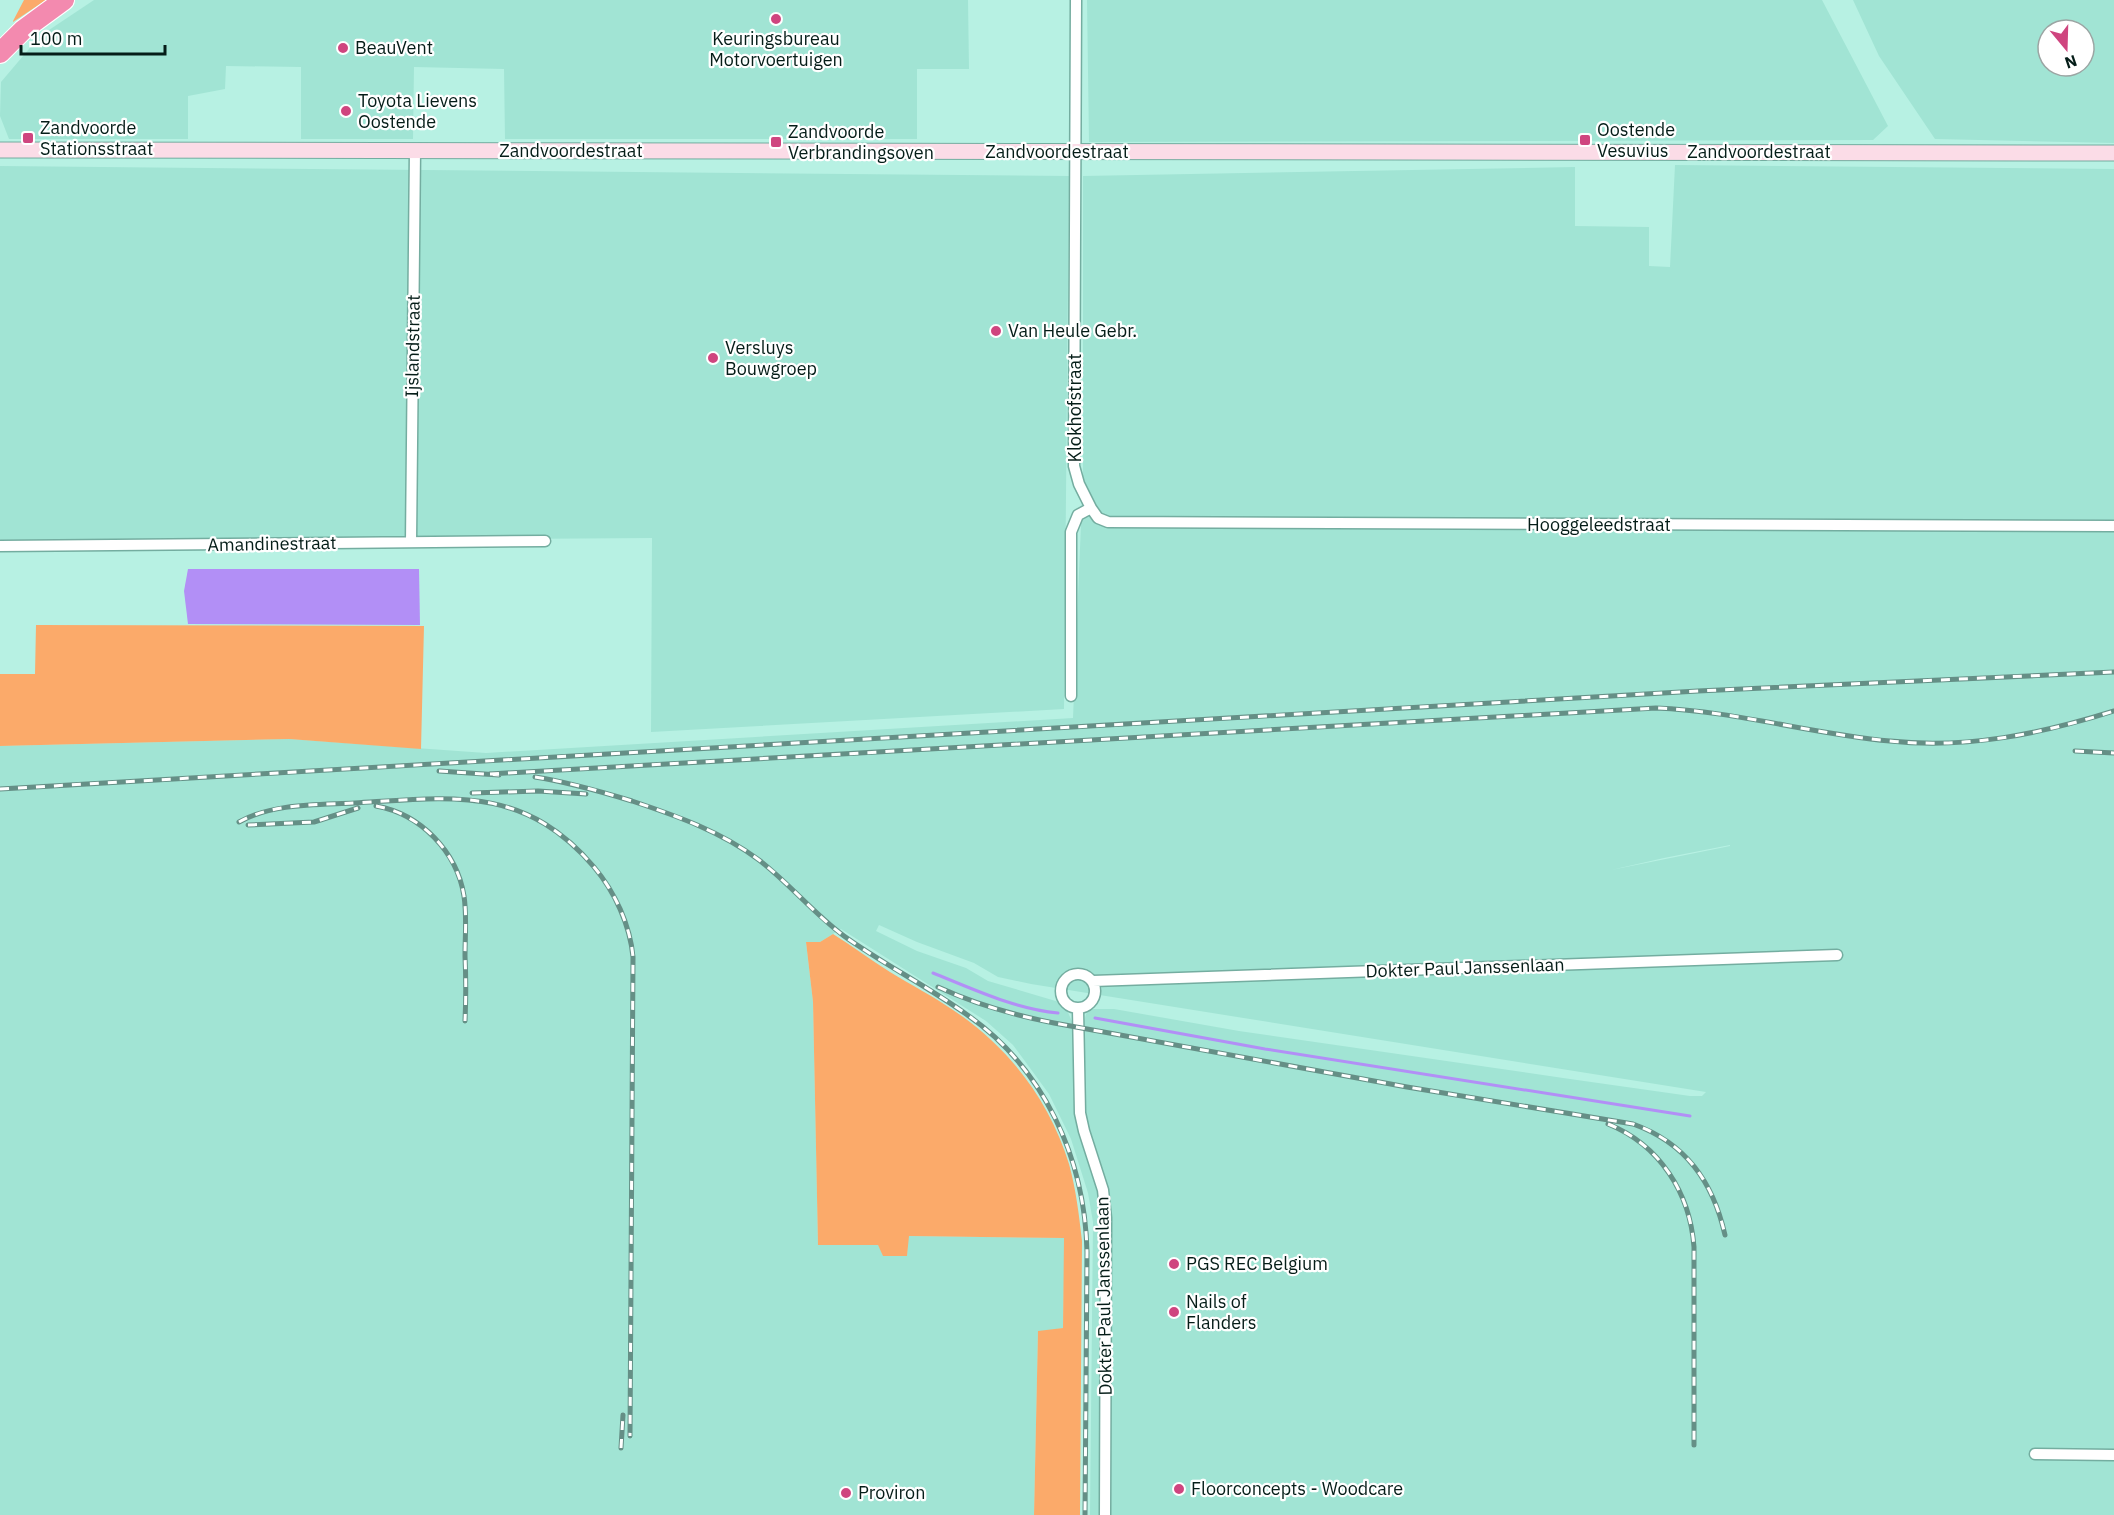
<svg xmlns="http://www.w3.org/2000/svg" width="2114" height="1515" font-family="'IBM Plex Sans',sans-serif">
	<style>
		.built { fill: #a1e4d4; fill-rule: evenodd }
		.green { fill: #fbaa6a }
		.water { fill: #b28ff6 }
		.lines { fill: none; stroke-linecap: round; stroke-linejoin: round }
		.stream { stroke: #b28ff6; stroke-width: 3 }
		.street-casing { stroke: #74ada0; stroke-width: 13 }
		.secondary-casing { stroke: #74ada0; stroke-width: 17 }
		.highway-casing { stroke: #fff; stroke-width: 22 }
		.street { stroke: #fff; stroke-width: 10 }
		.secondary { stroke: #fbdce7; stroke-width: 15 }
		.highway { stroke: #f38aaf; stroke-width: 20 }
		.rail-casing { stroke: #658f86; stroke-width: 5 }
		.rail { stroke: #fff; stroke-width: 3; stroke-dasharray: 9; stroke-linecap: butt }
		.poi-dot { fill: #cf457f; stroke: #fff; stroke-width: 2 }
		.labels { text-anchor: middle; stroke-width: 4.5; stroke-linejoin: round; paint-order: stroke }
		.poi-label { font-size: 18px; fill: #051d18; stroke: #fff; text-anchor: start }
		.street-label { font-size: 18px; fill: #051d18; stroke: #fff }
	</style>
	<rect width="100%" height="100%" fill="#b7f1e3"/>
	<path class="built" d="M94,0H968L969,69H917V139H505L504,69L414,67L413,139H301V67L226,66L225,89L188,96V139H9L0,116L1,82L40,36Z
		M1087,0H1822L1888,126L1873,140L1089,142Z
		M1853,0H2114V143L1935,139L1879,56ZM2048,30H2084V66H2048Z
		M1675,165L2114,169V1515H1090L1093,1222L1088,1193L1071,1139L1049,1094L1013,1045L986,1021L841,929L820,942H806L813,1002L818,1245H878L884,1256H907L908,1236L1065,1238L1063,1328L1038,1332L1034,1515H0V746L289,739L486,753L1073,718L1083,476V176L1575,167V226L1649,227V266L1670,267ZM1730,845V846L1611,870L1664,858ZM879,925L917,942L974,963L998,977L1031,984L1706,1092L1702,1096H1690L1570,1079L1239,1031L1114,1009H1090L1086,1014L1083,1025L1073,1024L1067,1010L1059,1002L988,981L966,968L917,951L876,931Z
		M0,166L1069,176L1064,709L651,732L652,538L0,542Z"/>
	<path class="green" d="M24,0H46L13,22V21Z
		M36,625L424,626L421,749L289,739L0,746V674H35Z
		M833,934C852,946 871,960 890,972C911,985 933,996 953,1010C1008,1046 1050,1101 1069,1164C1076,1189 1079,1215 1082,1241L1080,1515H1034L1038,1331L1063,1328L1064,1238L909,1236L907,1256H883L878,1245H818L813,1002L806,942H820Z"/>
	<path class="water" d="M188,569H419L420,625L188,624L184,591Z"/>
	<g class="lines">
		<path class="stream" d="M933,973C973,989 1015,1009 1058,1013
			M1095,1018L1265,1049L1690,1116"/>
		<defs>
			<path id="street" d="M1091,508L1098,518L1108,522L2114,526
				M411,542L415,150
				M0,546L545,541
				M1071,696V532L1078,515L1091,508L1079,484L1074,466L1076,0
				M1061 991a17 17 0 1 1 34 0a17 17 0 1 1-34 0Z
				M1093,981L1837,955
				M1078,1009L1080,1113L1084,1131L1103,1190L1106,1218L1105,1515
				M2035,1454L2114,1455"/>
			<path id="secondary" d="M0,150L2114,153"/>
			<path id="highway" d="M0,53L23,30L64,0"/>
		</defs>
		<use href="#street" class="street-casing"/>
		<use href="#secondary" class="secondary-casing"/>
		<use href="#highway" class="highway-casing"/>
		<use href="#street" class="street"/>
		<use href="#secondary" class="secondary"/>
		<use href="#highway" class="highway"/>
		<defs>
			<path id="rail" d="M2075,751L2114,753
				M439,771L499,775
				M490,774L1656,708C1735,711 1812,734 1890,741C1967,749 2041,734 2114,711
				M535,777C568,782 599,791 632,801C677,816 720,831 759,860C789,883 813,913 844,936C883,964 927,986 966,1014C1044,1068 1085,1158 1087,1252L1085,1515
				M0,789L1698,691L2114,672
				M472,793L538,791L586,794
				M376,806C421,814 457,852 464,896C467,916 465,936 465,956C466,978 466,999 465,1021
				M239,822C273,803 317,805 355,803C452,797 524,785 594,867C615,892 630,925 633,957L630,1436
				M248,825L314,822L358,808
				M938,987C975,1004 1013,1015 1054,1023L1407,1087L1633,1124C1686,1143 1713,1182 1725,1235
				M1608,1124C1660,1145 1690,1193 1694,1247V1445
				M621,1448L623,1415"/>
		</defs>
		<use href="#rail" class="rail-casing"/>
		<use href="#rail" class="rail"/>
	</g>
	<g class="poi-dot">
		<circle cx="776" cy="19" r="6"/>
		<circle cx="343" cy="48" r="6"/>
		<circle cx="346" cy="111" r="6"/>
		<rect x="22" y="132" width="12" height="12" rx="3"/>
		<rect x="1579" y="134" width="12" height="12" rx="3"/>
		<rect x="770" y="136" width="12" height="12" rx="3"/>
		<circle cx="996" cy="331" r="6"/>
		<circle cx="713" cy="358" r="6"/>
		<circle cx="1174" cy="1264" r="6"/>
		<circle cx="1174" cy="1312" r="6"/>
		<circle cx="1179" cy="1489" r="6"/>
		<circle cx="846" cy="1493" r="6"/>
	</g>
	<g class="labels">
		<g class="poi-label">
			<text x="776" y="45" text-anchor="middle">Keuringsbureau<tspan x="776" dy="21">Motorvoertuigen</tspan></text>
			<text x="355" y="54">BeauVent</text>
			<text x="358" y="107">Toyota Lievens<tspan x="358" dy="21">Oostende</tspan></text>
			<text x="40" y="134">Zandvoorde<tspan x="40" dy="21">Stationsstraat</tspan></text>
			<text x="1597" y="136">Oostende<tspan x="1597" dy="21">Vesuvius</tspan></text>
			<text x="788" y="138">Zandvoorde<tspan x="788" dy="21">Verbrandingsoven</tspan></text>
			<text x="1008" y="337">Van Heule Gebr.</text>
			<text x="725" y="354">Versluys<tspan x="725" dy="21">Bouwgroep</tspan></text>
			<text x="1186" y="1270">PGS REC Belgium</text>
			<text x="1186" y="1308">Nails of<tspan x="1186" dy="21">Flanders</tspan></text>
			<text x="1191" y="1495">Floorconcepts - Woodcare</text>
			<text x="858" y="1499">Proviron</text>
		</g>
		<g class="street-label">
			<text x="571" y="157">Zandvoordestraat</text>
			<text x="1057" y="158">Zandvoordestraat</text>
			<text x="1759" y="158">Zandvoordestraat</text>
			<text transform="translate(413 346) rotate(-89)" y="6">Ijslandstraat</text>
			<text transform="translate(1075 408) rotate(-90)" y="6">Klokhofstraat</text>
			<text x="1599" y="531">Hooggeleedstraat</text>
			<text transform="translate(272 544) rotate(-1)" y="6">Amandinestraat</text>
			<text transform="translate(1465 968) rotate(-2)" y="6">Dokter Paul Janssenlaan</text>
			<text transform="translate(1104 1296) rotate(-91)" y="6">Dokter Paul Janssenlaan</text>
		</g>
	</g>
	<g transform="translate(2066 48) rotate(161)"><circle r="28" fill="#ffffff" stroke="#9ba5a3" stroke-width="1.5"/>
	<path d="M0-4.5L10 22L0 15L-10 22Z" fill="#cf457f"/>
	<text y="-9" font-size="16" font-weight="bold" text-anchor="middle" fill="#051d18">N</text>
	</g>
	<path d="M21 45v9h144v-9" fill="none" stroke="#051d18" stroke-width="3"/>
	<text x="30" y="45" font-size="18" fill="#051d18" stroke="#ffffff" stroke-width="4.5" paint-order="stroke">100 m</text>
</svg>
